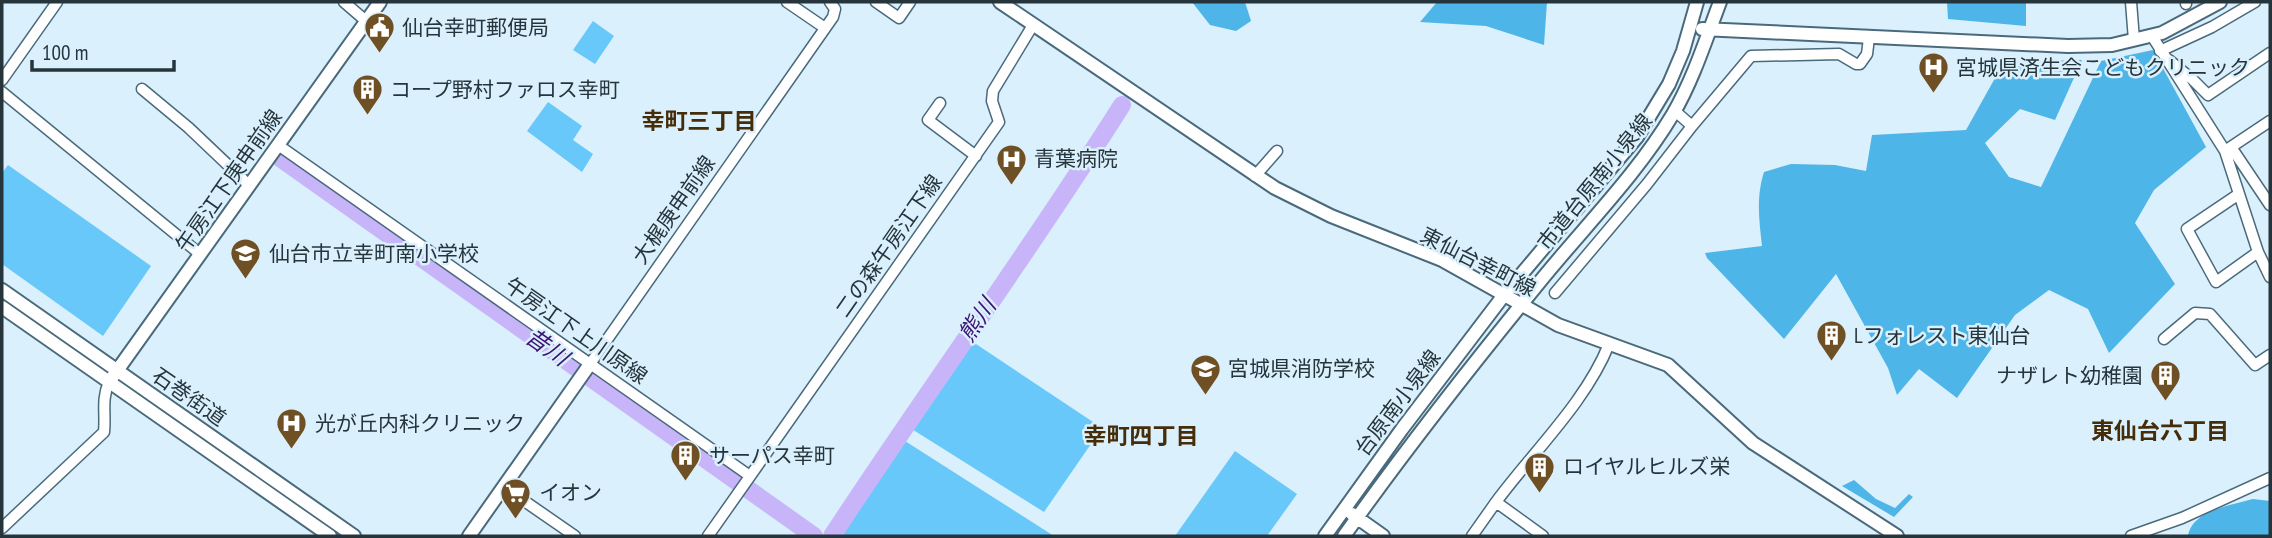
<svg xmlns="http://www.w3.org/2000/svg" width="2272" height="538" font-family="'PT Sans Narrow','Noto Sans JP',sans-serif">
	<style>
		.green { fill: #68c8f9 }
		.forest { fill: #4eb5e8 }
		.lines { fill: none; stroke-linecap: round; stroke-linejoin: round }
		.river { stroke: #c8b5f9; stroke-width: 18 }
		.minor-casing { stroke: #4a6a7c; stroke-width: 13 }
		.tertiary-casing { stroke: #4a6a7c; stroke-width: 16 }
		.minor { stroke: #fff; stroke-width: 10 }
		.tertiary { stroke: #fff; stroke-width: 12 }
		.labels { text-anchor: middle; stroke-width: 5; stroke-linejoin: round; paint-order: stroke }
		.poi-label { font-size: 21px; fill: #26353c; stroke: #daf0fc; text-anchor: start }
		.street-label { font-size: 21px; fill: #26353c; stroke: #daf0fc }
		.neighbourhood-label { font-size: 23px; font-weight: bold; fill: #452d09; stroke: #daf0fc }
		.water-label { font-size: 23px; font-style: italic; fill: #3e1374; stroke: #daf0fc }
	</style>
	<rect width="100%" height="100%" fill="#daf0fc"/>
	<path class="green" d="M593,21L614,36L595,64L573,50Z
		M548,102L582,126L573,140L593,154L582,172L527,131Z
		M8,165L151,266L103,336L2,264V173Z
		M967,338L1102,428L1044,512L907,426Z
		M905,441L1054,536H838Z
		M1235,451L1297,494L1267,536H1175Z"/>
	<path class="forest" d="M1192,2H1245L1251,21L1236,31L1210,25Z
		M1437,2H1547L1544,45L1486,26L1420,22Z
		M1947,2H2026V26L1948,19Z
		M2153,50L2206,147L2154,190L2135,223L2175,284L2109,353L2088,309L2049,290L2015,315L1957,398L1919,369L1897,395L1888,368L1836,274L1784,339L1707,258L1705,253L1762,246C1759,219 1756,198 1764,172L1791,164L1835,165L1866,171L1872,135L1966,130L2004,62L2082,60L2055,120L2020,109L1985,143L2009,177L2041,187L2101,61Z
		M1854,480L1876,499L1895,508L1909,494L1913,497L1894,517L1842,486Z
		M2253,499L2270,501V536H2188C2192,510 2232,505 2253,499Z"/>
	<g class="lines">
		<path class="river" d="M280,158L814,536
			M832,536C927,391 1030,251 1122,105"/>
		<defs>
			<path id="minor" d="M344,2L366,21
				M787,2L825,28
				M876,2L899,18L910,2
				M2131,2L2134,40
				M2186,2V4
				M2152,36L2225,151
				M2160,51L2212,27L2255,2
				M2169,60L2193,80L2208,95L2270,53
				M2,80L57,2
				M142,89L189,128L249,185
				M2,92L200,254
				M940,103L928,120L976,156
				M2270,121L2225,151L2258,252L2270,277
				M1692,126L1751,56L1839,54L1856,64H1860L1867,54L1869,38
				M278,145L750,476
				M2231,147L2270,205
				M1255,176L1277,151
				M2239,194L2187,229L2216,282L2258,252
				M1555,293L1647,184L1692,126L1675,111
				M2164,339L2195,313L2210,314L2255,365L2270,355
				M590,364L833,17L835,9L830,2
				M504,487L575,536
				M1496,502C1533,452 1586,402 1609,344
				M2,528L104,432C106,414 101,400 109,382
				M708,536L999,122L992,101L993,91L1033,25
				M1472,536L1496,502L1543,536
				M2131,536L2182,518L2270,478"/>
			<path id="tertiary" d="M1000,2L1275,188L1331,216L1442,260L1558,325L1668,365L1753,443L1897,536
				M1702,29L2068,46L2112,45L2162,33L2220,2
				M2,290L354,536
				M2,307L330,536
				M109,382L380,2
				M1352,514L1383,536
				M469,536L590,364
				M1325,536L1402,429L1504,295L1637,137L1669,84L1683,51L1697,2
				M1344,536C1405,450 1471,366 1538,284C1583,228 1636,176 1673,114C1693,80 1706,39 1720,2"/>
		</defs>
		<use href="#minor" class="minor-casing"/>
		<use href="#tertiary" class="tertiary-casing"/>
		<use href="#minor" class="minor"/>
		<use href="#tertiary" class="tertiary"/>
	</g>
	<defs>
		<symbol id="civic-pin" viewBox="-11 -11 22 30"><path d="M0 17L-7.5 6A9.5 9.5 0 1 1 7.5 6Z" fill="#6f5025" stroke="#daf0fc"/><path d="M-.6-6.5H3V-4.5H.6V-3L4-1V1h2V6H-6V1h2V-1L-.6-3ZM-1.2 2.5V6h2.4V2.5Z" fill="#fff"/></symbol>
		<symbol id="hospital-pin" viewBox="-11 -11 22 30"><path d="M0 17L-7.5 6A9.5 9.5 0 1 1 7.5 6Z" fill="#6f5025" stroke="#daf0fc"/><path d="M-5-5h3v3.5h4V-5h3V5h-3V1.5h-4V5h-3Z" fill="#fff"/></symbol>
		<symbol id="building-pin" viewBox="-11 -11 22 30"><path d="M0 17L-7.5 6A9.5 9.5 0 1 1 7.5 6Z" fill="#6f5025" stroke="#daf0fc"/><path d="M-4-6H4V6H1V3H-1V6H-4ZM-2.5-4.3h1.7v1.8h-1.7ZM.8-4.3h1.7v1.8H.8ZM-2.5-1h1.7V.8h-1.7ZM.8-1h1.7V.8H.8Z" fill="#fff"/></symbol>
		<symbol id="school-pin" viewBox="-11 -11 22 30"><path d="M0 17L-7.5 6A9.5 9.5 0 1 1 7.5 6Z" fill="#6f5025" stroke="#daf0fc"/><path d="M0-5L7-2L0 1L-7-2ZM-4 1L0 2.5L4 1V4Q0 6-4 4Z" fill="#fff"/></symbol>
		<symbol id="supermarket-pin" viewBox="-11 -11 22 30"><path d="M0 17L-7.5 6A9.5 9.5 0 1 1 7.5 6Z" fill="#6f5025" stroke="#daf0fc"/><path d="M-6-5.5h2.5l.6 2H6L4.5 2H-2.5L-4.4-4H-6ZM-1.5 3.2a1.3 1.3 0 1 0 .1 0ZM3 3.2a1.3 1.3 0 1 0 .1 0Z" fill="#fff"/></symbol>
	</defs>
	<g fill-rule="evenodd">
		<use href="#civic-pin" x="362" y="10" width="35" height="47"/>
		<use href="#hospital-pin" x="1916" y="50" width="35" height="47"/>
		<use href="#building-pin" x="350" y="72" width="35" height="47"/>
		<use href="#hospital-pin" x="994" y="142" width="35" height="47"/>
		<use href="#school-pin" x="228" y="236" width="35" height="47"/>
		<use href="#building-pin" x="1814" y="318" width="35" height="47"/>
		<use href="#school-pin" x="1188" y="352" width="35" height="47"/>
		<use href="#building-pin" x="2148" y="358" width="35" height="47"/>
		<use href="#hospital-pin" x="274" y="406" width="35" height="47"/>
		<use href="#building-pin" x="668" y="438" width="35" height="47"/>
		<use href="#building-pin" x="1522" y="450" width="35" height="47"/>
		<use href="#supermarket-pin" x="498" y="476" width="35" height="47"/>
	</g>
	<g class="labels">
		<g class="poi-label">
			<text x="402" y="35">仙台幸町郵便局</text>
			<text x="1956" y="75">宮城県済生会こどもクリニック</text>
			<text x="390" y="97">コープ野村ファロス幸町</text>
			<text x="1034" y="166">青葉病院</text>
			<text x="269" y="261">仙台市立幸町南小学校</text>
			<text x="1854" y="343">Lフォレスト東仙台</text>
			<text x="1228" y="376">宮城県消防学校</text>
			<text x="2143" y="383" text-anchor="end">ナザレト幼稚園</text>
			<text x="315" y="431">光が丘内科クリニック</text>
			<text x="709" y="463">サーパス幸町</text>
			<text x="1563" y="474">ロイヤルヒルズ栄</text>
			<text x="539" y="500">イオン</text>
		</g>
		<g class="street-label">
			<text transform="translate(229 181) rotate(-55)" y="7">午房江下庚申前線</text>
			<text transform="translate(1595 182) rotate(-51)" y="7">市道台原南小泉線</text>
			<text transform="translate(674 210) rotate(-55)" y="7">大梶庚申前線</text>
			<text transform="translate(889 246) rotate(-55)" y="7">二の森午房江下線</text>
			<text transform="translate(1478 262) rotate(27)" y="7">東仙台幸町線</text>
			<text transform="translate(576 331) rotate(35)" y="7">午房江下上川原線</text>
			<text transform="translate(189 397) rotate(35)" y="7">石巻街道</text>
			<text transform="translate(1398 403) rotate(-53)" y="7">台原南小泉線</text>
		</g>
		<g class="neighbourhood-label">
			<text x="699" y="129">幸町三丁目</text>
			<text x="2160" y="439">東仙台六丁目</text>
			<text x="1141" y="444">幸町四丁目</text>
		</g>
		<g class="water-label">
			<text transform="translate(977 320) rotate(-56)" y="8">熊川</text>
			<text transform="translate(547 347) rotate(35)" y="8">昔川</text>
		</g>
	</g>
	<rect width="2272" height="538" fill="none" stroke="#26353c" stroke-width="7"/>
	<path d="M32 60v10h142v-10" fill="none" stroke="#26353c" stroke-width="3.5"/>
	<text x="42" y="60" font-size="21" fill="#26353c" stroke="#daf0fc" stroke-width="5" paint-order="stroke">100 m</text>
</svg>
